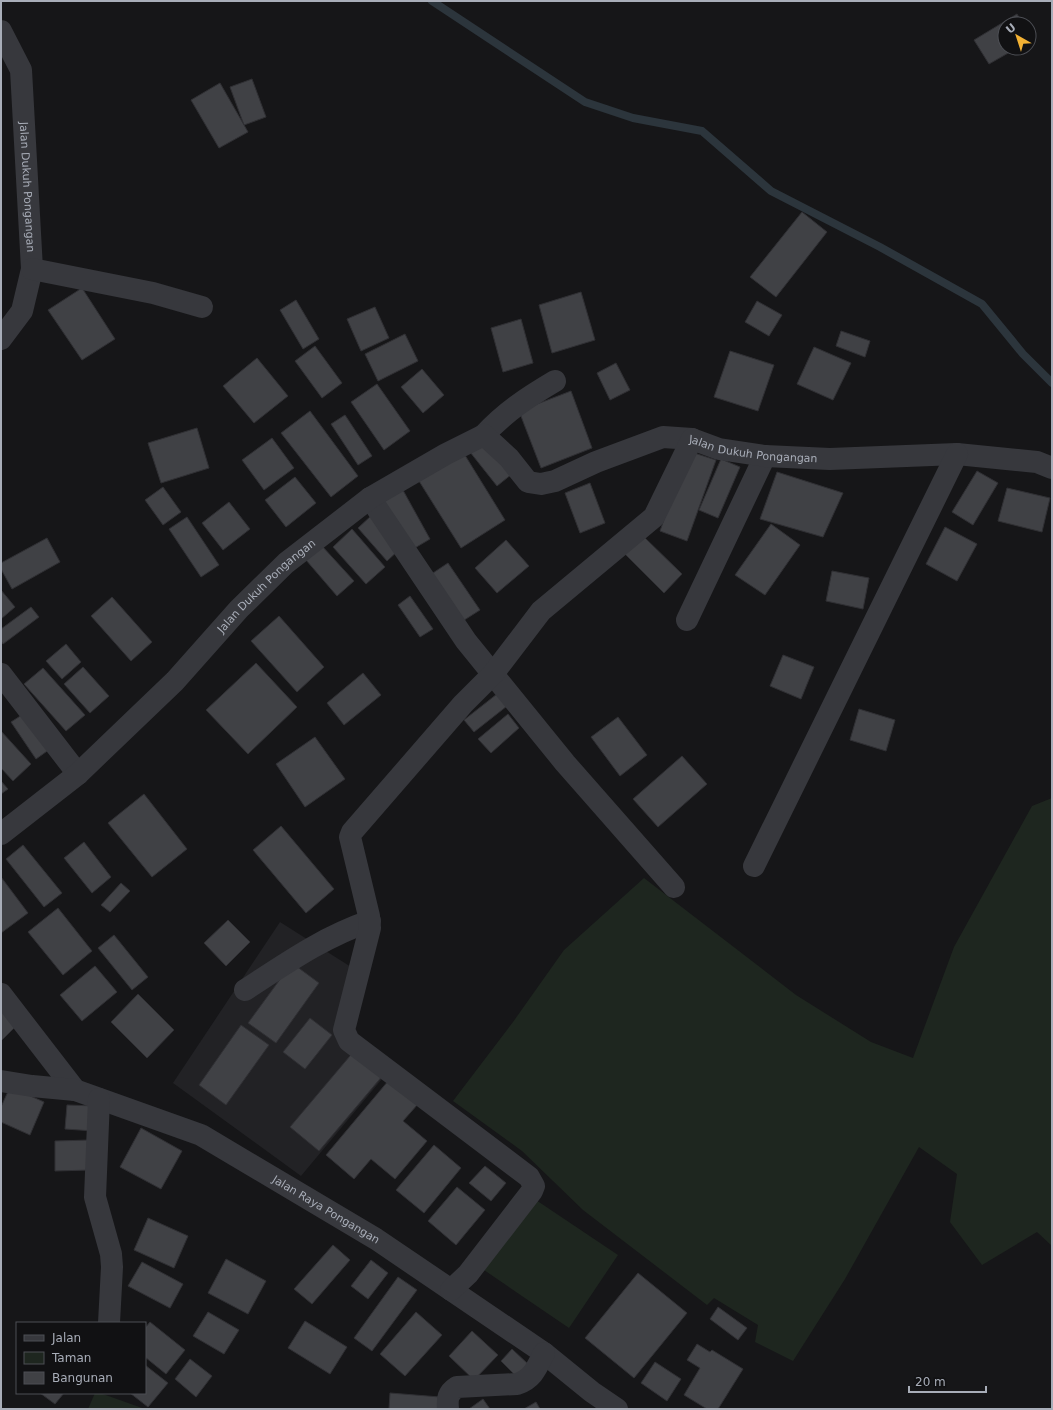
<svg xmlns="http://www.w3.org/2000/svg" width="1053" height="1410" font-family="'DejaVu Sans',sans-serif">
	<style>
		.built { fill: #222225 }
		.green { fill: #1e261f }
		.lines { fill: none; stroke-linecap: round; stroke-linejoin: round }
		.stream { stroke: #2c353c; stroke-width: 8 }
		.building { fill: #404145; stroke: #303034 }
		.street { stroke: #37383d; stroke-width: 22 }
		.labels { text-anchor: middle; stroke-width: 4; stroke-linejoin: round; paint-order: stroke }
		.street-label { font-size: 11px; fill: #a8adb8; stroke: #111113 }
	</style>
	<rect width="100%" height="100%" fill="#161618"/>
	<path class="built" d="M280,922L359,972L341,1030L392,1067L301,1176L173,1083Z"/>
	<path class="green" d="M1052,798V1246L1037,1232L982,1265L950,1222L957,1174L919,1147L845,1279L793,1361L755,1342L758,1325L714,1298L707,1305L583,1210L522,1151L453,1101L513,1022L564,950L644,878L796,995L871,1042L913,1058L954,947L1032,806Z
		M533,1198L618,1255L569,1328L484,1270Z
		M95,1393H100L145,1409H88Z"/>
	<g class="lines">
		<path class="stream" d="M432,1L585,102L633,118L702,131L771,191L880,247L982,304L1023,354L1052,383"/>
	</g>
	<path class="building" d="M1017,14L1023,24H1005V48H1017L989,64L974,40Z
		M252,79L266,117L244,125L230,87Z
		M220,83L248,132L219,148L191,100Z
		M802,212L827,232L776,297L750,277Z
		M82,288L115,339L82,360L48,310Z
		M581,292L595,340L552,353L539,305Z
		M296,300L319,339L303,349L280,310Z
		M757,301L782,315L769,336L745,322Z
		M375,307L389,338L361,351L347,319Z
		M521,319L533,363L503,372L491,328Z
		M841,331L870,341L865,357L836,346Z
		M405,334L418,361L378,381L365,354Z
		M315,346L342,383L322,398L295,361Z
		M814,347L851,363L833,400L797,384Z
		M730,351L774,365L758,411L714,397Z
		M257,358L288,396L254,423L223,386Z
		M616,363L630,390L610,400L597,373Z
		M422,369L444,395L423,413L401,387Z
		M377,384L410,431L384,450L351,402Z
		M571,391L592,448L541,468L519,411Z
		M310,411L358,476L331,497L281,433Z
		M345,415L372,456L358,465L331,424Z
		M197,428L209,468L161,483L148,443Z
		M272,438L294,468L264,490L242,460Z
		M484,441L512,474L497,486L470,452Z
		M688,451L716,460L687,541L660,531Z
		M463,452L505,520L461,548L419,481Z
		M721,459L740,467L718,518L699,510Z
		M977,471L998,483L973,525L952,512Z
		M777,472L843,493L823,537L760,519Z
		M295,477L316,503L286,527L265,500Z
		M399,483L430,539L408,552L376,496Z
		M590,483L605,523L580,533L565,493Z
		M163,487L181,512L163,525L145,500Z
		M1007,488L1050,498L1042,532L998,521Z
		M229,502L250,529L223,550L202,523Z
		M372,515L401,548L387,561L358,528Z
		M187,517L219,565L201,577L169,529Z
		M771,524L800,545L765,595L735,575Z
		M945,527L977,544L957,581L926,564Z
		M352,529L385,567L366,584L333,547Z
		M642,535L682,574L664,593L624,553Z
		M47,538L60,562L12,589L1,569V563Z
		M506,540L529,566L497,593L475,568Z
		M322,546L354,581L337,596L306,560Z
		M448,563L480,610L458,624L427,577Z
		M832,571L869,578L863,609L826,601Z
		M1,590L15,607L1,619Z
		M410,596L433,629L420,637L398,605Z
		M112,597L152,642L131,661L91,616Z
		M31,607L39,617L3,644L1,641V629Z
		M279,616L324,667L297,692L251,641Z
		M66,644L81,662L62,679L46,661Z
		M783,655L814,667L801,699L770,686Z
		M256,663L297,707L248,754L206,710Z
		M83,667L109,696L90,713L64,684Z
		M43,668L85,715L66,731L24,684Z
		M363,673L381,695L344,725L327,703Z
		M497,694L507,706L474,732L464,720Z
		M859,709L895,720L886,751L850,740Z
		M25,713L50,749L36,759L11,722Z
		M508,714L519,728L491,753L478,739Z
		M618,717L647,755L620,776L591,737Z
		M1,731L31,764L13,781L1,768Z
		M315,737L345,779L305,807L276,764Z
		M682,756L707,784L658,827L633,799Z
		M1,781L8,789L1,794Z
		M144,794L187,849L152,877L108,823Z
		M281,826L334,889L306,913L253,850Z
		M84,842L111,877L92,893L64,858Z
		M23,845L62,893L44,907L6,859Z
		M1,877L28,913L1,933Z
		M121,883L130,891L110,912L101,905Z
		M58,908L92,951L63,975L28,932Z
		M228,920L250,942L226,966L204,943Z
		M114,935L148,977L132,990L98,948Z
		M292,963L319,983L276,1043L248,1023Z
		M95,966L117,992L82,1021L60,995Z
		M138,994L174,1030L147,1058L111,1022Z
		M1,1011L18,1024L1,1041Z
		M310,1018L332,1035L305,1069L283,1052Z
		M241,1025L269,1045L226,1105L199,1085Z
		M355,1050L384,1074L319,1151L290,1127Z
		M389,1080L418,1104L403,1121L427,1141L395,1179L371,1159L354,1179L326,1155Z
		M10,1087L44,1102L30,1135L1,1122V1107Z
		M67,1105L96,1106L94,1131L65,1129Z
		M141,1128L182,1151L161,1189L120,1167Z
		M90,1140V1170L55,1171V1141Z
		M434,1145L461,1168L424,1213L396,1190Z
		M485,1166L506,1183L491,1201L469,1183Z
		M457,1187L485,1210L456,1245L428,1221Z
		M148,1218L188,1236L174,1268L134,1250Z
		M333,1245L350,1260L312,1304L294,1289Z
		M226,1259L266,1281L248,1314L208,1293Z
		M371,1260L388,1273L368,1299L351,1286Z
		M142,1262L183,1284L170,1308L128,1286Z
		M638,1273L687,1313L634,1378L585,1338Z
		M398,1277L417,1290L372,1351L354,1338Z
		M718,1307L747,1328L738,1340L710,1319Z
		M208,1312L239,1330L224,1354L193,1336Z
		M416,1312L442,1335L405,1376L380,1354Z
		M305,1321L347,1347L330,1374L288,1348Z
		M150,1322L185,1350L166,1374L145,1357V1328Z
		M472,1331L498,1355L474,1380L449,1356Z
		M697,1344L710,1352L712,1350L743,1369L718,1409H707L684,1395L700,1368L687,1360Z
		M512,1349L528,1364L517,1377L501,1361Z
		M190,1359L212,1376L196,1397L175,1379Z
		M655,1362L681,1379L667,1401L641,1383Z
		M145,1365L168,1383L148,1407L130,1393H145Z
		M40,1393H64L55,1404Z
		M390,1393L440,1397L439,1409H389Z
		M483,1399L490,1409H469Z
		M536,1402L540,1409H524Z"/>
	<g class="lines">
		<g class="street">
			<path id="s1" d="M1,31L21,70L32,269L22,311L1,339"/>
			<path d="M32,269L153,293L202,307"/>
			<path d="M484,435C505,412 528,397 555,381"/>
			<path d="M370,498L466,641L565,763L674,887"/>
			<path d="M687,620L765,456"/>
			<path d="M1,674L78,774"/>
			<path id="s2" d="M1,834L78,774L175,681L239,609L286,563L370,498L446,454L484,435L509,458L528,482L541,484L555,481L596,462L663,437L692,439L719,449L765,456L830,459L957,454L1037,462L1052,468"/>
			<path d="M754,866L957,454"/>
			<path d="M245,990C285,964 323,937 370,921"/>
			<path d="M1,994L75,1090"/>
			<path id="s3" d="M1,1081L32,1086L75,1090L201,1135L376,1239L544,1353L592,1392L617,1409"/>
			<path d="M99,1099L95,1197L111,1254L112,1267L109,1323"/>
			<path d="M451,1290L468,1274L532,1191L534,1186L529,1177L349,1041L344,1030L370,928L369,916L350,837L352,832L463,704L493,674L541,611L654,517L692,439"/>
			<path d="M448,1409C447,1398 448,1393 457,1387L517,1384C533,1379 537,1367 544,1353"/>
		</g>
	</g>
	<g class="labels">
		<g class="street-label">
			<text dy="4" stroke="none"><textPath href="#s1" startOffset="161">Jalan Dukuh Pongangan</textPath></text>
			<text dy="4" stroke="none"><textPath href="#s2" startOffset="931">Jalan Dukuh Pongangan</textPath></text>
			<text dy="4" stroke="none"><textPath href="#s2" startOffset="364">Jalan Dukuh Pongangan</textPath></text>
			<text dy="4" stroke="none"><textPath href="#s3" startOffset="354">Jalan Raya Pongangan</textPath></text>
		</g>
	</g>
	<rect width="1053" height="1410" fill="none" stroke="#a8adb8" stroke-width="4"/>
	<rect x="16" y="1322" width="130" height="72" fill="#111113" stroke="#4d4f55"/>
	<rect x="24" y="1335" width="20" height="6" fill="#37383d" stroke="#4d4f55"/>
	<text x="52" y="1342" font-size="12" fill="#a8adb8">Jalan</text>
	<rect x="24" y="1352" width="20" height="12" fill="#1e261f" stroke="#4d4f55"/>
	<text x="52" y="1362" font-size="12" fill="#a8adb8">Taman</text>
	<rect x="24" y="1372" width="20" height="12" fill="#404145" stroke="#4d4f55"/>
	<text x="52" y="1382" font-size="12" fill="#a8adb8">Bangunan</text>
	<g transform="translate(1017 36) rotate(321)"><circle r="19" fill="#111113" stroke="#4d4f55"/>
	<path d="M0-3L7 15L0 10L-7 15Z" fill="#f2b134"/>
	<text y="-6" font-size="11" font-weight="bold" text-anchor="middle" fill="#a8adb8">U</text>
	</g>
	<path d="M909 1386v6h77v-6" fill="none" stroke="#a8adb8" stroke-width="2"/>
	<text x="915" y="1386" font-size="12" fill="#a8adb8" stroke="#111113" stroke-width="3" paint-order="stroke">20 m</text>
</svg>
